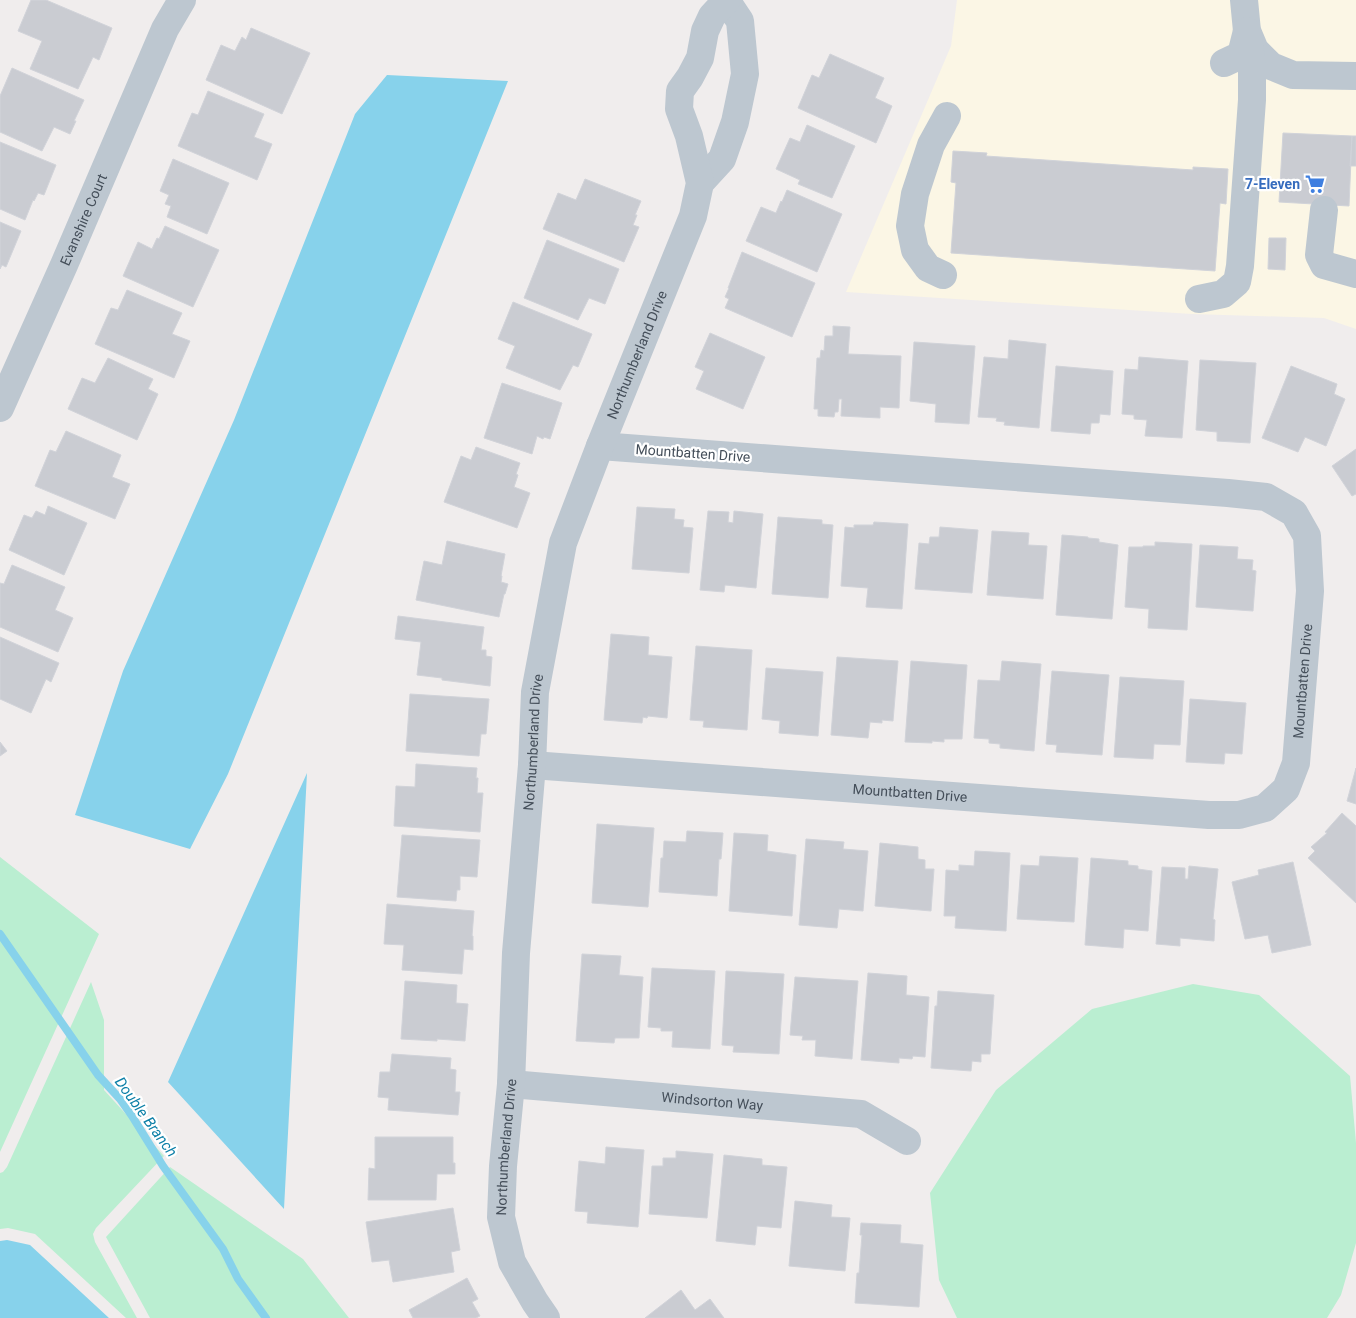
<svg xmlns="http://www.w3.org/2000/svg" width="1356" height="1318" font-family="Roboto,sans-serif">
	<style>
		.commercial { fill: #fbf6e5 }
		.green { fill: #baeed1 }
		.water { fill: #87d2eb }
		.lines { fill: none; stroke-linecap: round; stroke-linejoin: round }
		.stream { stroke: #87d2eb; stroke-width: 8 }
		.building { fill: #caccd2; stroke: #d1d3d9 }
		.minor { stroke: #bdc7d0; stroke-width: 28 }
		.labels { text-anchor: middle; stroke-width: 4.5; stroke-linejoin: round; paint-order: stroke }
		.shop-label { font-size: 14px; font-weight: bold; fill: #366cbe; stroke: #fff; text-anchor: end }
		.street-label { font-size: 14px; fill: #454f5a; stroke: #fff }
		.water-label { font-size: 15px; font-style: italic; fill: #0c7fa7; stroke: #fff }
	</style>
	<rect width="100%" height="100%" fill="#f0eded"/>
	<path class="commercial" d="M957,0H1356V329L1324,318L1192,314L846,292L951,46Z"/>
	<path class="green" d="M0,857L99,934L0,1152Z
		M91,982L104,1020V1090L164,1156L96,1228L93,1234L95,1242L137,1318H126L35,1234L8,1228L0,1229V1173L3,1172L7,1167Z
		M1193,984L1259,995L1350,1076L1356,1143V1243L1341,1295L1327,1318H957L939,1280L930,1193L996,1090L1092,1009Z
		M170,1167L303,1259L349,1318H150L106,1237Z"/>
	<path class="water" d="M387,75L508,81L228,774L190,849L75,815L123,671L234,420L355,114Z
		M307,773L284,1209L168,1082Z
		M7,1240L30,1245L109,1318H0V1241Z"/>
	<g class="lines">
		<path class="stream" d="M0,934L98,1075L120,1099L132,1116L163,1166L223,1249L238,1279L266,1318"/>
	</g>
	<path class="building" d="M31,0H46L112,28L99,60L93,57L78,89L30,69L42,41L18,31Z
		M251,28L310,53L282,114L206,80L221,45L235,51L242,37L246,40Z
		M830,54L884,78L875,98L892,106L876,143L798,108L812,75L819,78Z
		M12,68L84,100L74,121H76L70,134L54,127L42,151L0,132V96Z
		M208,91L264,114L254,137L272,144L257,180L178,146L192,113L198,115Z
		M807,125L855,146L832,198L798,184L800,180L776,169L790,138L800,142Z
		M1283,133L1352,136L1349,206L1279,202Z
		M1352,136H1356V166H1350Z
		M0,142L56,165L44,195L38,193L34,201L33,200L25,220L0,209Z
		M953,151L987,153L986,156L1193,170V167L1228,169L1226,204L1220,203L1215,271L951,253L956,183L951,182Z
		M173,159L229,183L207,234L167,217L171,206L165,204L169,195L160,191Z
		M585,179L641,201L635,215H637L633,225L639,227L624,262L543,229L558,193L576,200Z
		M787,190L842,214L817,272L746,241L761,207L776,213L781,201L782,202Z
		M0,222L21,231L6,267L2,265L0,269Z
		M165,226L219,250L193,307L123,276L138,242L152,249L157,238L159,239Z
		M1269,238H1286L1285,270L1268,269Z
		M547,240L619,269L605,304L589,298L578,320L524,298Z
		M742,252L815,283L792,337L725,308L729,299L725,297L729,288H728Z
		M127,290L182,313L172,334L190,341L174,378L95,344L111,308L118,310Z
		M513,302L592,334L578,367L573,365L560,390L506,368L515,346L498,339Z
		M833,326L850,327L848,354L901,356L899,408L880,407V418L841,416L842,399H839L838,412H835L834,417L818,416V409H814L817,358H820L821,350L824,351L825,336H833Z
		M710,333L765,357L743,409L696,389L704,371L695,367Z
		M1009,340L1046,344L1039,428L1004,425L1005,422L996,421L997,418L978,417L984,357L1008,359Z
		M914,342L975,346L969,424L935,422L936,404L910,401Z
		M1139,357L1188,361L1182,438L1145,436L1147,420L1134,419V415L1122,414L1125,369L1138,370Z
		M108,358L153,379L148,389L158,394L137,440L68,409L82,378L95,383Z
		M1200,360L1256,363L1250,443L1217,441V432L1196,430Z
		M1056,366L1113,371L1110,415L1100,414L1099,423H1091L1090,434L1051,431Z
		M1291,366L1337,384L1334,394L1345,399L1326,446L1305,437L1298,452L1262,438Z
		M502,383L562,403L550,439L544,437L543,439L537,436L532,454L484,438Z
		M66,431L121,455L112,477L130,484L115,519L35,486L50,450L56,452Z
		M476,447L520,463L516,474L518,475L514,487L530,493L517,528L444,502L461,456L471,460Z
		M1356,449V494L1352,496L1332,466Z
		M48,506L87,523L64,575L9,550L24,515L32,518L36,511L45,515Z
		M637,507L675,509L674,519L684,520L683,527L693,528L689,573L632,569Z
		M708,511L729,512L728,522L733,523L734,511L763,514L756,588L725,585L724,592L700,590Z
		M778,517L822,520V524L833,525L828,598L772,594Z
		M874,522L908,524L902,609L866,607L868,588L841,586L845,527L854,528V525H873Z
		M940,527L978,530L972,593L915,589L919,543L929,544L930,537H939Z
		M992,531L1029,533L1028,545L1047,546L1043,599L987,595Z
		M1062,535L1088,537V538L1099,539V542L1118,545L1112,619L1056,615Z
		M447,541L505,554L501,576H502L501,582L508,584L505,594H504L499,617L416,600L424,561L442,565Z
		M1155,542L1192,544L1187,630L1148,628L1149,609L1125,607L1129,547H1143V546H1155Z
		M1200,545L1238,547L1237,559L1253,560L1252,570L1256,571L1253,611L1196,607Z
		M12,565L65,587L55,610L73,618L58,652L0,627V583L4,584Z
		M398,616L484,627L481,650H486V656L492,657L490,686L442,680V678L417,675L421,642L395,639Z
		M611,634L649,637L648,655L672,657L667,718L648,716L647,718L643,717L642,723L604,720Z
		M0,637L59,663L51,682L46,679L31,713L0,699Z
		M696,646L752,650L747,730L703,727L704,721L690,720Z
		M837,657L898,661L893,721L882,720V723L870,722L868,738L831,735Z
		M911,661L967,665L962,739H944V742L932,741V743L905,742Z
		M1002,661L1041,664L1034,751L1000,748V744L989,743V739L974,738L978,680L1000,681Z
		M766,668L823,672L818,736L779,733L780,721L762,719Z
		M1052,671L1109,675L1102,755L1056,752L1057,745L1046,744Z
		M1120,677L1184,681L1180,745L1154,744L1153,759L1114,757Z
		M410,694L489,699L486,734H481L479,756L406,751Z
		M1190,699L1246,703L1242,754L1225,753L1224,764L1186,762Z
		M0,742L7,751L0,756Z
		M416,764L477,768L476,778H478L477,793H483L480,832L394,826L396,786L415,787Z
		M1356,768V804L1347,801Z
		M1342,813L1356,826V903L1308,858L1315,851L1311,847L1327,833L1325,832Z
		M597,824L654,828L648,907L592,903Z
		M687,831L723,833L721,859H719L717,896L659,892L661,858H663L664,841L686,842Z
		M734,833L768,835L767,851L796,855L792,916L729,911Z
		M402,835L480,840L477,877L460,876V890H457L456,901L397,897Z
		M806,839L844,842L843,849L868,851L863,911L839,909L837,928L799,925Z
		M880,843L918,847V859L925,860V869H934L931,911L875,906Z
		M975,851L1010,853L1006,931L955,928L956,916H944L946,870L959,871V865L974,866Z
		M1040,856L1078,858L1074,922L1017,919L1021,865L1039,866Z
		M1091,858L1128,861V865L1138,866V869L1152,871L1148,931L1124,929L1123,948L1085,945Z
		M1293,862L1311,945L1272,953L1268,935L1245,939L1232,882L1259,875L1258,870Z
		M1189,866L1218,869L1213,919L1215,920L1214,941L1180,938V946L1156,944L1162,867L1185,868V879H1188Z
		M387,904L474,911L472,936H473V950L464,949L462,974L402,970L404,945L384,944Z
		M582,954L621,956L619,975L643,977L639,1038H615L614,1043L576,1041Z
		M652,968L715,971L710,1049L672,1047L673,1031H661V1028L648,1027Z
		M726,971L784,974L779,1054L733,1052L734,1046L722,1045Z
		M868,973L907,976L906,995L929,997L925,1057L913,1056L912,1059L899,1058V1063L861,1060Z
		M795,977L858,981L852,1059L815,1056L816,1040H802L803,1036L790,1035Z
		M405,981L457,985L456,1003L468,1004L465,1041L437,1039V1041L401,1039Z
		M938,991L994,995L990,1054H981V1062L972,1061L971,1071L931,1068L935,1006H937Z
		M392,1054L451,1058L450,1069L456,1070L455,1092H460L458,1115L388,1110L389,1098L378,1097L380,1072H390Z
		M375,1137H453V1163H455V1174H437L436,1200H368L369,1168L375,1169Z
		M606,1147L644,1150L638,1227L587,1223L588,1212L575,1211L579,1161L605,1164Z
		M676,1151L713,1154L707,1218L649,1214L652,1166H663V1158H676Z
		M724,1155L762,1159V1165L787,1167L781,1228L757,1226L755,1245L716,1241Z
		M795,1201L832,1205L831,1217L850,1218L845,1271L789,1266Z
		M453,1208L460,1250L451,1252L454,1272L393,1282L389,1260L372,1262L366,1222Z
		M861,1223L901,1225L900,1243L923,1245L919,1307L855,1303L857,1273H859L862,1235H860Z
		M467,1278L478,1299L472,1302L480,1316L476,1318H413L409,1310Z
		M681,1290L695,1310L710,1299L724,1318H645Z"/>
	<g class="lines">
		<g class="minor">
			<path d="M1244,0L1247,31L1255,50L1271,66L1293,75L1356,76"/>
			<path d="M700,183L722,159L735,122L745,74L740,21L726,0"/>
			<path d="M1324,210L1319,255L1324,265L1356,274"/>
			<path d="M943,275L928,268L915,250L910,226L915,194L931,145L947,116"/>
			<path d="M1199,299L1223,294L1237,282L1240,266L1252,100V66L1247,31L1241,55L1224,63"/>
			<path id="s1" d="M0,408L64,265L165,29L182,0"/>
			<path id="s2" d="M532,765L1209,815H1239L1265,808L1286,789L1296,763L1310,591L1307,536L1294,513L1266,497L1228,493L600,446"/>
			<path id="s3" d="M511,1084L861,1114L907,1141"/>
			<path id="s4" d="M546,1318L535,1302L512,1262L501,1217L503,1166L511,1084L516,953L532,765L535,692L563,543L600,446L693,216L700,183L689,136L679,109L680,91L690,77L700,58L705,31L712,16L726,1"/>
		</g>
	</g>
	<defs>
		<symbol id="supermarket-bare" viewBox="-9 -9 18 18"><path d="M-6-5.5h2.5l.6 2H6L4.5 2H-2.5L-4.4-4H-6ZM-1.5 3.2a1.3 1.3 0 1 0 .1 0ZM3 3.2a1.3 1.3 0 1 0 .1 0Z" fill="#3f7fe0" stroke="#fff" stroke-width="2.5" paint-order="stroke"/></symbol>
	</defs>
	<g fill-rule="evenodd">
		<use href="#supermarket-bare" x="1301" y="170" width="28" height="28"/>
	</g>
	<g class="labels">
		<g class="shop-label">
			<text x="1300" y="189">7-Eleven</text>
		</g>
		<g class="street-label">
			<text dy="5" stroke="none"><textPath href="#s1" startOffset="206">Evanshire Court</textPath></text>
			<text dy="5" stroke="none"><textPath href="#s4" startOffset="992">Northumberland Drive</textPath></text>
			<text transform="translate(693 453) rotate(4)" y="5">Mountbatten Drive</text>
			<text dy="5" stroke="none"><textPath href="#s2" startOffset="874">Mountbatten Drive</textPath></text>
			<text dy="5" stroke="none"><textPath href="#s4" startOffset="588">Northumberland Drive</textPath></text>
			<text dy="5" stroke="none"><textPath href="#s2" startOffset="379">Mountbatten Drive</textPath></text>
			<text dy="5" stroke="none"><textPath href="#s3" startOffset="202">Windsorton Way</textPath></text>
			<text dy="5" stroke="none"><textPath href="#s4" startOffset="182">Northumberland Drive</textPath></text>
		</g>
		<g class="water-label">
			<text transform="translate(146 1117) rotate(54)" y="5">Double Branch</text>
		</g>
	</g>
</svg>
